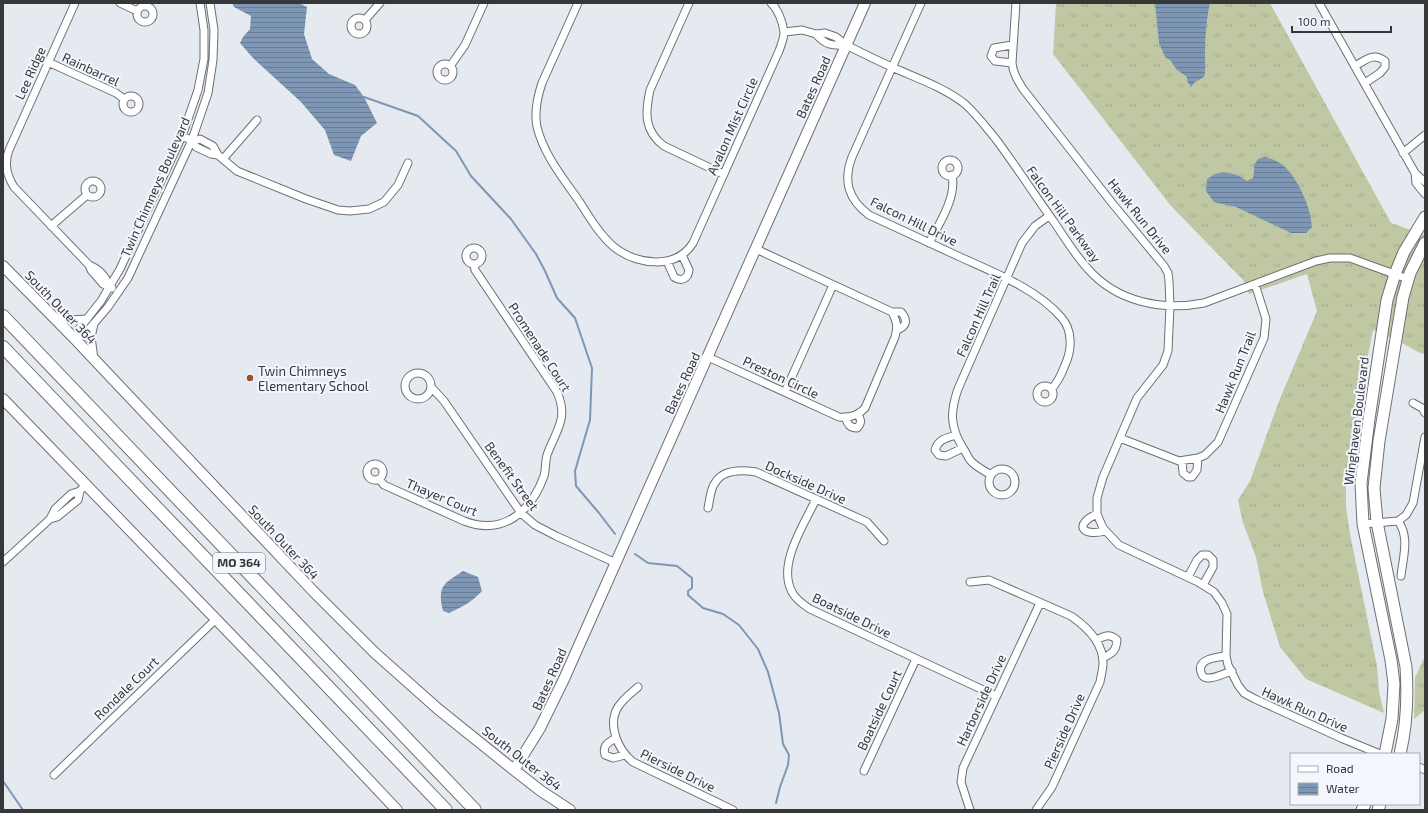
<svg xmlns="http://www.w3.org/2000/svg" width="1428" height="813" font-family="'Exo 2',sans-serif">
	<style>
		.grass { fill: url(#grass-tufts) }
		.water { fill: url(#water-rules) }
		.lines { fill: none; stroke-linecap: round; stroke-linejoin: round }
		.stream { stroke: #7d97b4; stroke-width: 2 }
		.street-casing { stroke: #6c7075; stroke-width: 9 }
		.secondary-casing { stroke: #6c7075; stroke-width: 12 }
		.primary-casing { stroke: #6c7075; stroke-width: 13 }
		.highway-casing { stroke: #6c7075; stroke-width: 14 }
		.street { stroke: #fff; stroke-width: 7 }
		.secondary { stroke: #fff; stroke-width: 10 }
		.primary { stroke: #fff; stroke-width: 11 }
		.highway { stroke: #fff; stroke-width: 12 }
		.poi-dot { fill: #97502a; stroke: #f3f7fd; stroke-width: 1.5 }
		.labels { text-anchor: middle; stroke-width: 4; stroke-linejoin: round; paint-order: stroke }
		.shield { fill: #f3f7fd; stroke: #6e7174; stroke-width: 1 }
		.shield-label { font-size: 12px; font-weight: bold; fill: #353739 }
		.street-label { font-size: 13px; fill: #353739; stroke: #f3f7fd }
		.poi-label { font-size: 13px; fill: #353739; stroke: #f3f7fd; text-anchor: start }
	</style>
	<defs>
		<pattern id="grass-tufts" width="24" height="20" patternUnits="userSpaceOnUse"><rect width="24" height="20" fill="#c0c8a3"/><path d="M3 7l-1-3M5 7V3M7 7l1-3M15 17l-1-3M17 17v-4M19 17l1-3" fill="none" stroke="#a6ac8d"/></pattern>
		<pattern id="water-rules" width="6" height="5" patternUnits="userSpaceOnUse"><rect width="6" height="5" fill="#7d97b4"/><path d="M0 2.5h6" fill="none" stroke="#677c93"/></pattern>
	</defs>
	<rect width="100%" height="100%" fill="#e5eaf0"/>
	<path class="grass" d="M1056,3H1270L1391,223L1425,235V354L1420,353L1402,343L1373,330L1350,449L1346,486V507L1350,534L1377,666L1379,691L1384,713L1306,679L1280,647L1263,592L1256,557L1243,523L1238,500L1250,481L1279,401L1317,311L1307,274L1249,294L1243,280L1171,206L1053,54Z
		M1425,656V710L1414,719L1415,678Z"/>
	<path class="water" d="M232,3H299L307,7L304,34L312,59L329,74L355,85L364,97L377,123L361,136L351,161L334,155L325,130L301,102L253,58L240,43L243,37L250,29L251,16L234,7Z
		M1155,3H1210C1206,21 1205,40 1205,58C1205,65 1206,70 1204,77L1195,82L1191,87L1187,81V77L1176,69L1171,61L1165,57L1159,43Z
		M1265,157C1272,159 1280,162 1285,167C1299,181 1311,208 1312,227L1306,233H1291L1236,207L1214,202L1206,191L1207,179C1210,178 1213,174 1216,174C1226,170 1239,175 1247,181L1253,178L1254,171V165L1258,159Z
		M463,571L478,577L482,591C472,602 462,607 449,613L443,611C437,586 443,584 463,571Z"/>
	<g class="lines">
		<path class="stream" d="M364,97L418,116L456,151L471,176L511,219L536,254L545,271L557,298L575,318L592,368L590,420L575,471L576,486L599,513L615,534
			M635,554L648,563L677,566L692,578V588L688,591V595L703,608L723,614L739,625L758,649L768,672L779,713L783,744L789,755L788,765L780,787L776,803
			M3,781L23,810"/>
		<defs>
			<path id="street" d="M75,3L9,150C4,163 7,176 14,187L89,265C100,269 106,277 110,287
				M120,3L137,11
				M578,3L542,83C537,98 534,112 537,127C544,155 563,178 579,201C589,217 600,235 614,247C637,265 676,270 693,243L779,51C781,45 784,39 784,32C783,23 778,9 771,3
				M689,3L650,90C645,113 644,131 664,146L723,174
				M921,3L852,157C843,181 848,199 869,215C899,229 929,243 960,257C993,272 1037,289 1061,317C1073,330 1072,350 1065,365C1062,373 1058,383 1051,389
				M1016,3L1012,63C1013,73 1018,81 1023,89L1112,203L1164,266L1168,273L1169,281L1170,306L1168,351L1163,365L1137,398L1103,477L1097,498V514L1103,528L1119,545L1198,582L1214,592L1222,603L1227,614L1226,656L1228,665L1238,685L1244,693L1255,699L1341,738L1380,754
				M1319,3L1415,173L1425,182
				M137 14a8 8 0 1 1 16 0a8 8 0 1 1-16 0Z
				M351 26a8 8 0 1 1 16 0a8 8 0 1 1-16 0Z
				M365,20L380,3
				M784,32L802,30L816,34L825,33L836,37L846,45C864,54 882,63 901,71C922,80 946,89 965,104C976,114 986,127 995,138C1016,166 1034,194 1054,222C1065,238 1075,255 1088,269C1117,302 1162,311 1204,303L1316,261L1330,258H1350L1408,279
				M816,34C825,45 832,46 846,45
				M48,62L116,93L124,99
				M1012,63L995,61L991,56L994,48L1012,45
				M437 72a8 8 0 1 1 16 0a8 8 0 1 1-16 0Z
				M451,65L465,45L484,3
				M1355,66C1366,60 1373,52 1385,61V67L1380,73L1365,83
				M123 104a8 8 0 1 1 16 0a8 8 0 1 1-16 0Z
				M182,136L193,141L200,139L213,146L218,155L237,171L306,199L338,210L350,211L369,209L384,202L398,185L408,163
				M193,141L196,147L211,154L218,155
				M1403,153L1425,135
				M223,159L257,120
				M942 168a8 8 0 1 1 16 0a8 8 0 1 1-16 0Z
				M1415,173L1416,183L1425,194
				M85 189a8 8 0 1 1 16 0a8 8 0 1 1-16 0Z
				M51,226L87,195
				M929,243C939,224 957,197 952,175
				M466 256a8 8 0 1 1 16 0a8 8 0 1 1-16 0Z
				M667,261L674,277C681,282 688,279 689,270L682,255
				M89,265L91,270L103,284L112,288
				M892,312H901C908,320 907,326 897,330
				M54,316L67,320L87,319
				M78,336L79,329L101,301L120,269L182,136L198,90L204,59V30L200,3
				M74,338L78,336L84,335L108,307L128,278L192,140L208,93L213,60L214,30L210,3
				M708,357L839,417C849,418 858,416 865,408L895,337C898,327 897,322 892,312L756,249
				M94,359L91,337L94,324
				M405 386a13 13 0 1 1 26 0a13 13 0 1 1-26 0Z
				M1037 394a8 8 0 1 1 16 0a8 8 0 1 1-16 0Z
				M431,387L444,401L521,513L535,525L556,536L616,563
				M785,392L833,285
				M1413,403L1422,408L1425,413
				M845,417C848,424 849,428 857,428C862,423 861,420 858,414
				M956,435C947,438 938,439 935,450L939,455L946,456L963,448
				M1120,438L1179,461L1198,458L1205,455L1218,442L1264,338L1266,319L1255,284
				M1182,461L1183,473L1188,477H1192L1197,470L1198,458
				M367 472a8 8 0 1 1 16 0a8 8 0 1 1-16 0Z
				M989 482a13 13 0 1 1 26 0a13 13 0 1 1-26 0Z
				M991,475C985,471 976,467 971,461C968,458 966,452 963,448C950,427 950,412 958,389L1022,243L1035,226L1049,216
				M379,479L384,485L464,521C503,536 531,512 544,476C546,469 545,462 547,455C556,430 569,419 557,392L475,270L474,265
				M816,499C804,525 777,564 792,592C796,600 804,605 810,609L996,696
				M708,508C710,500 710,489 715,483C723,469 743,470 756,472L867,522L884,541
				M1097,514C1074,524 1081,537 1105,531
				M50,519L57,517L78,500L80,491
				M1398,521C1410,537 1403,557 1401,576
				M1363,524L1398,521L1406,515L1413,503L1425,437
				M3,562L50,519L55,509L71,494L80,491L85,485
				M1188,577L1197,560L1202,555H1208L1213,560V567L1203,585
				M970,582L989,580L1071,616C1087,627 1103,642 1103,663C1103,669 1101,676 1100,682L1052,787L1036,810
				M1096,640C1105,636 1109,633 1117,640C1116,652 1112,653 1103,658
				M1226,656C1217,657 1197,659 1201,672C1202,676 1204,678 1207,678C1214,679 1225,673 1232,671
				M638,687C631,693 623,699 618,707C607,725 618,750 633,762L733,810
				M616,738C609,742 602,745 605,755L613,758L625,755
				M1419,767L1425,770
				M864,771L916,659
				M54,775L216,619
				M970,810L961,782L963,768L1040,603"/>
			<path id="secondary" d="M3,266L74,338L313,591L375,653L438,709L514,770L541,791L570,810
				M3,399L267,672L397,810
				M514,770L540,728L564,679L865,3"/>
			<path id="primary" d="M1385,754L1392,719L1394,684L1391,660L1363,524L1361,483L1369,419L1387,300L1395,274L1404,252L1425,217
				M1400,754C1407,725 1408,697 1406,667L1377,522L1374,488L1379,441L1403,297L1410,273L1425,243
				M1362,810L1365,804
				M1378,810L1380,804"/>
			<path id="highway" d="M3,316L475,810
				M3,347L446,810"/>
		</defs>
		<use href="#street" class="street-casing"/>
		<use href="#secondary" class="secondary-casing"/>
		<use href="#primary" class="primary-casing"/>
		<use href="#highway" class="highway-casing"/>
		<use href="#street" class="street"/>
		<use href="#secondary" class="secondary"/>
		<use href="#primary" class="primary"/>
		<use href="#highway" class="highway"/>
	</g>
	<circle class="poi-dot" cx="250" cy="378" r="4"/>
	<g class="labels">
		<rect class="shield" x="213" y="553" width="52" height="20" rx="3"/>
		<g class="shield-label">
			<text x="239" y="567">MO 364</text>
		</g>
		<g class="street-label">
			<text transform="translate(91 69) rotate(25)" y="5">Rainbarrel</text>
			<text transform="translate(30 73) rotate(-66)" y="5">Lee Ridge</text>
			<text transform="translate(813 87) rotate(-66)" y="5">Bates Road</text>
			<text transform="translate(732 126) rotate(-66)" y="5">Avalon Mist Circle</text>
			<text transform="translate(155 187) rotate(-66)" y="5">Twin Chimneys Boulevard</text>
			<text transform="translate(1064 214) rotate(54)" y="5">Falcon Hill Parkway</text>
			<text transform="translate(1140 216) rotate(51)" y="5">Hawk Run Drive</text>
			<text transform="translate(914 221) rotate(26)" y="5">Falcon Hill Drive</text>
			<text transform="translate(61 307) rotate(46)" y="5">South Outer 364</text>
			<text transform="translate(978 315) rotate(-66)" y="5">Falcon Hill Trail</text>
			<text transform="translate(540 347) rotate(57)" y="5">Promenade Court</text>
			<text transform="translate(1235 372) rotate(-68)" y="5">Hawk Run Trail</text>
			<text transform="translate(781 377) rotate(25)" y="5">Preston Circle</text>
			<text transform="translate(682 383) rotate(-65)" y="5">Bates Road</text>
			<text transform="translate(1356 421) rotate(-83)" y="5">Winghaven Boulevard</text>
			<text transform="translate(512 476) rotate(54)" y="5">Benefit Street</text>
			<text transform="translate(806 482) rotate(24)" y="5">Dockside Drive</text>
			<text transform="translate(442 497) rotate(23)" y="5">Thayer Court</text>
			<text transform="translate(284 542) rotate(47)" y="5">South Outer 364</text>
			<text transform="translate(852 615) rotate(26)" y="5">Boatside Drive</text>
			<text transform="translate(549 679) rotate(-66)" y="5">Bates Road</text>
			<text transform="translate(126 688) rotate(-44)" y="5">Rondale Court</text>
			<text transform="translate(981 700) rotate(-65)" y="5">Harborside Drive</text>
			<text transform="translate(1305 709) rotate(24)" y="5">Hawk Run Drive</text>
			<text transform="translate(879 710) rotate(-65)" y="5">Boatside Court</text>
			<text transform="translate(1064 731) rotate(-66)" y="5">Pierside Drive</text>
			<text transform="translate(522 758) rotate(38)" y="5">South Outer 364</text>
			<text transform="translate(678 770) rotate(26)" y="5">Pierside Drive</text>
		</g>
		<g class="poi-label">
			<text x="258" y="376">Twin Chimneys<tspan x="258" dy="15">Elementary School</tspan></text>
		</g>
	</g>
	<rect width="1428" height="813" fill="none" stroke="#353739" stroke-width="8"/>
	<rect x="1290" y="753" width="130" height="52" fill="#f3f7fd" stroke="#a7aaaf"/>
	<rect x="1298" y="766" width="20" height="6" fill="#ffffff" stroke="#a7aaaf"/>
	<text x="1326" y="773" font-size="12" fill="#353739">Road</text>
	<rect x="1298" y="783" width="20" height="12" fill="url(#water-rules)" stroke="#a7aaaf"/>
	<text x="1326" y="793" font-size="12" fill="#353739">Water</text>
	<path d="M1292 26v6h99v-6" fill="none" stroke="#353739" stroke-width="2"/>
	<text x="1298" y="26" font-size="12" fill="#353739" stroke="#f3f7fd" stroke-width="3" paint-order="stroke">100 m</text>
</svg>
